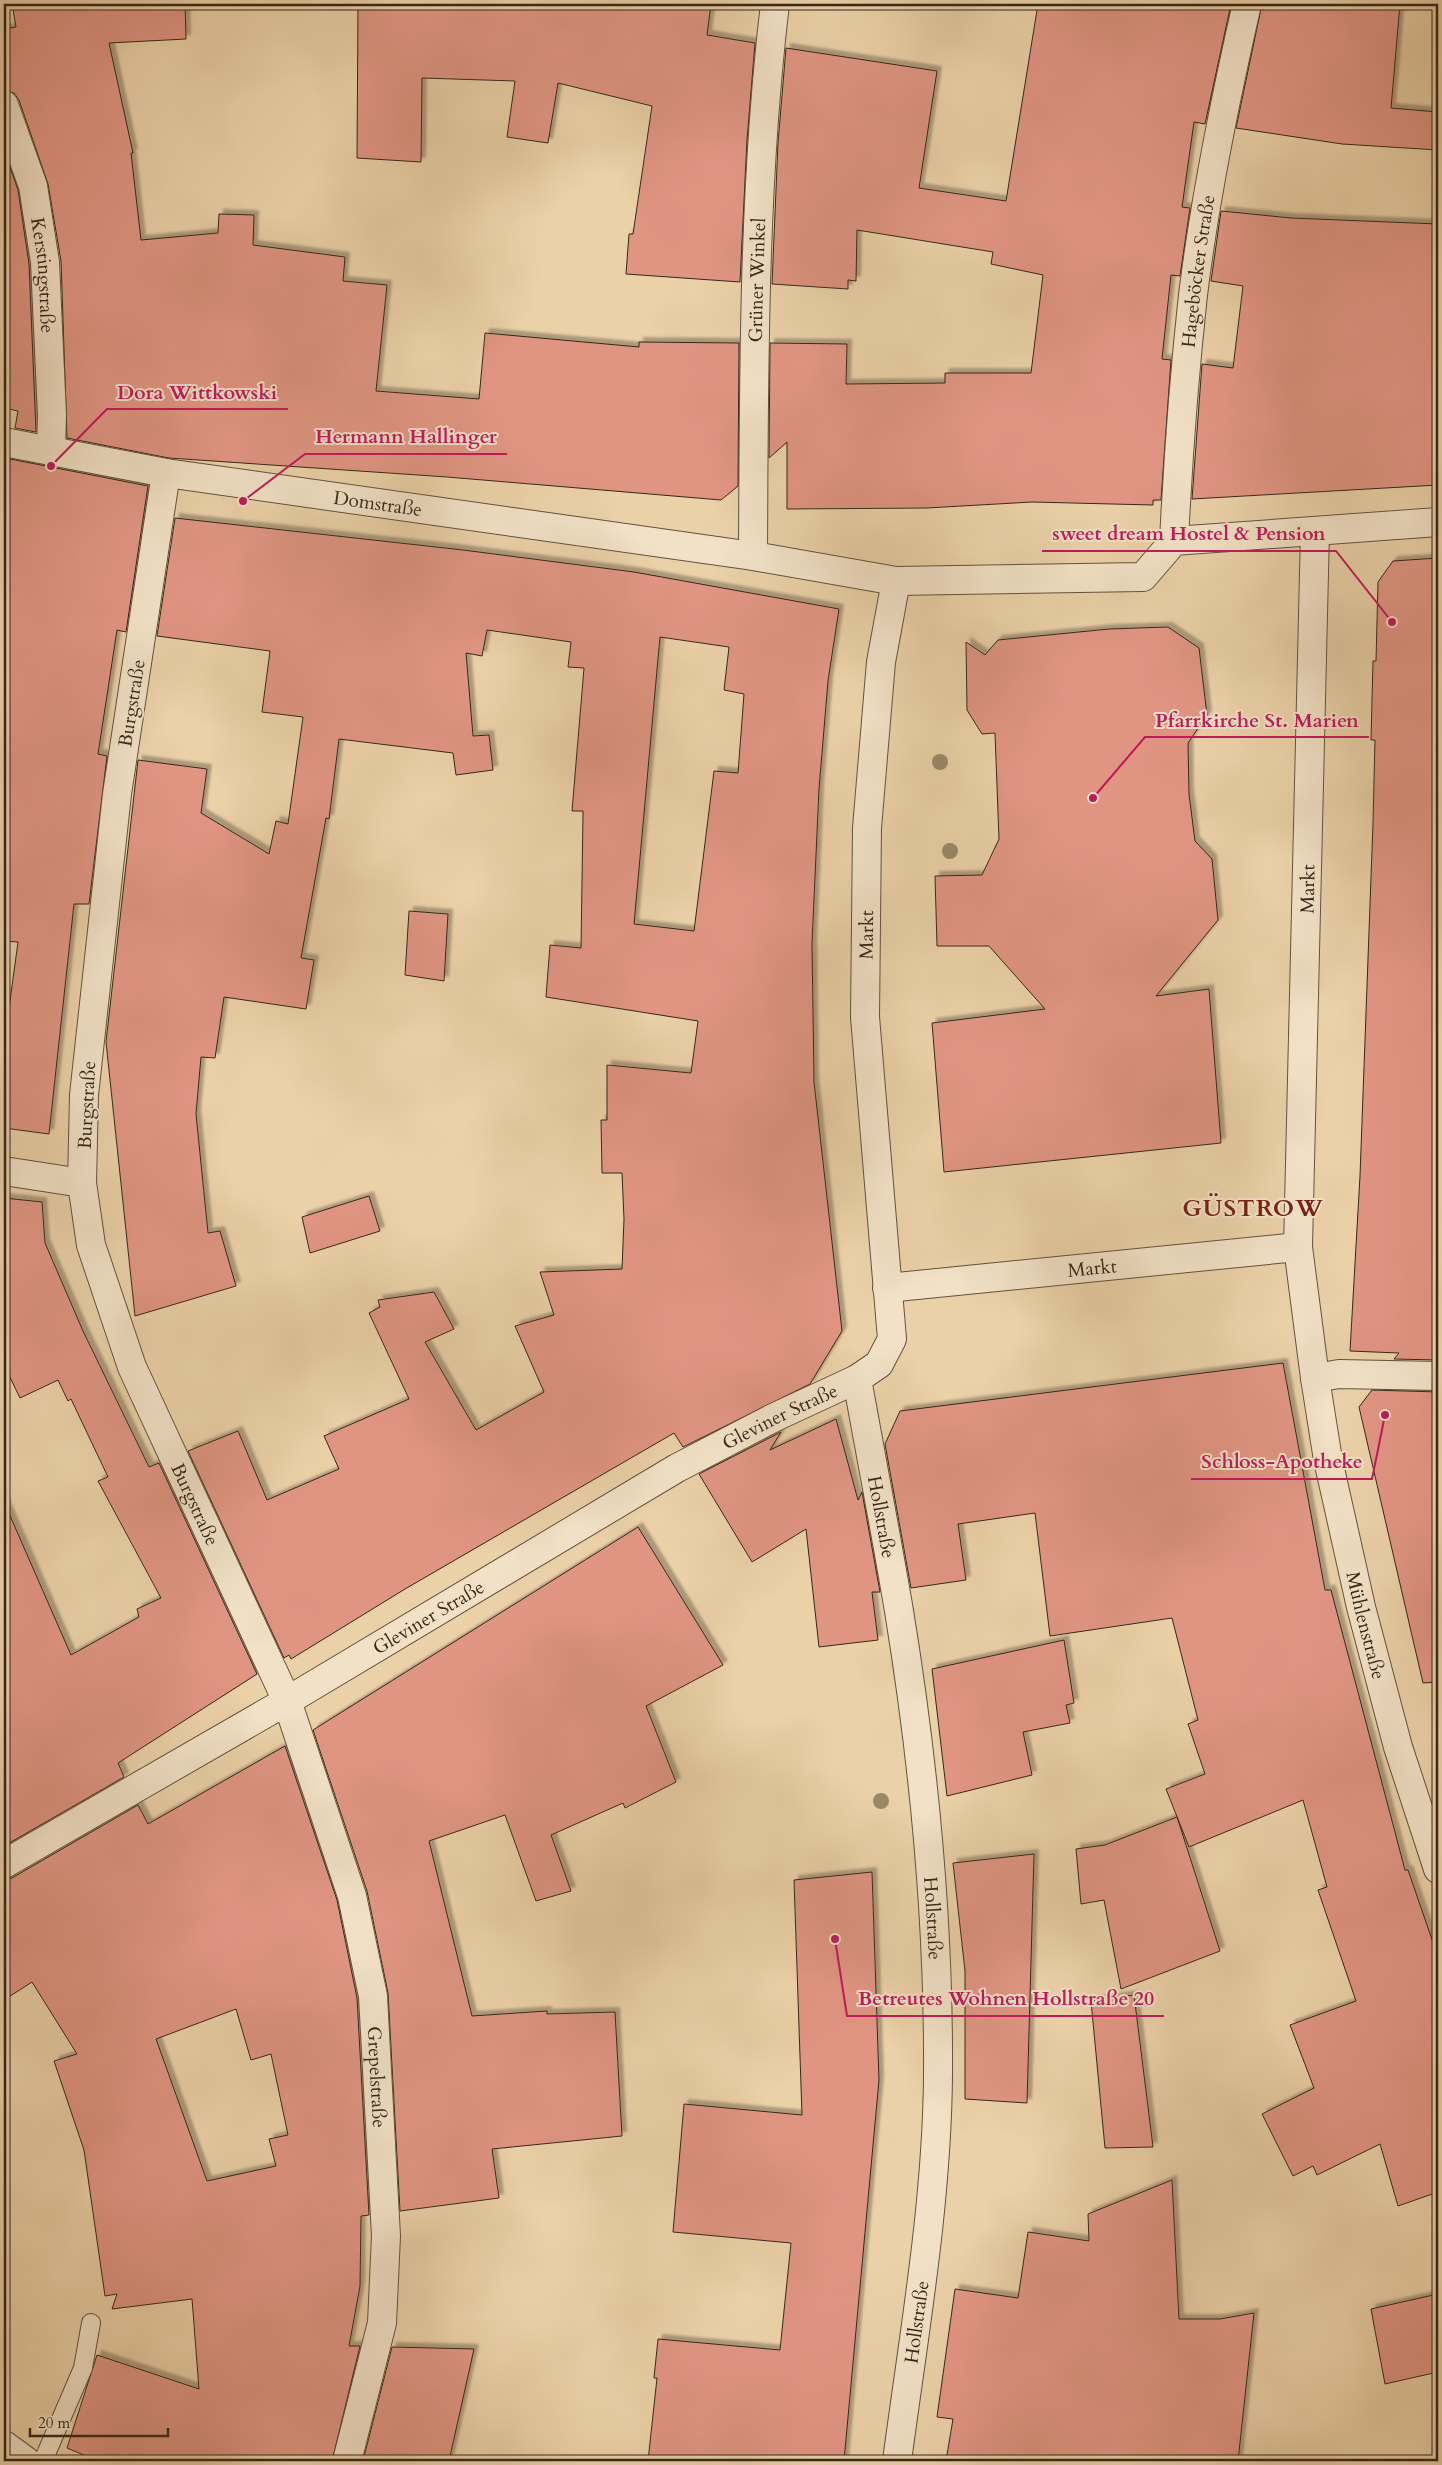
<svg xmlns="http://www.w3.org/2000/svg" width="1442" height="2465" font-family="Cardo,serif">
	<style>
		.building { fill: #e09583; stroke: #35271a; fill-rule: evenodd; filter: url(#shadow) }
		.lines { fill: none; stroke-linecap: round; stroke-linejoin: round }
		.lane-casing { stroke: #62523e; stroke-width: 20 }
		.street-casing { stroke: #62523e; stroke-width: 30 }
		.lane { stroke: #f2e1c6; stroke-width: 18 }
		.street { stroke: #f2e1c6; stroke-width: 28 }
		.tree { fill: #998869 }
		.labels { text-anchor: middle; stroke-width: 4; stroke-linejoin: round; paint-order: stroke }
		.street-label { font-size: 19px; fill: #35271a; stroke: #f2e1c6 }
		.district-label { font-size: 24px; font-weight: bold; letter-spacing: 1px; fill: #7a1f14; stroke: #f2e1c6 }
		.leader { fill: none; stroke: #c2185b; stroke-width: 2 }
		.callout-dot { fill: #c2185b; stroke: #f2e1c6; stroke-width: 2 }
		.callout-label { font-size: 20px; text-anchor: middle; font-weight: bold; fill: #c2185b; stroke: #f2e1c6; stroke-width: 4; stroke-linejoin: round; paint-order: stroke }
	</style>
	<defs>
		<filter id="shadow"><feDropShadow dx="4.5" dy="-4.5" stdDeviation="1" flood-color="#0004"/></filter>
	</defs>
	<rect width="100%" height="100%" fill="#ebd1a8"/>
	<filter id="stains"><feTurbulence type="fractalNoise" baseFrequency=".004" numOctaves="4"/><feColorMatrix values="0 0 0 0 .2 0 0 0 0 .09 0 0 0 0 .02 0 0 0 .5 -.17"/></filter>
	<radialGradient id="worn" r=".72"><stop offset=".6" stop-color="#630" stop-opacity="0"/><stop offset="1" stop-color="#630" stop-opacity=".3"/></radialGradient>
	<path class="building" d="M12,4H185L186,39L109,43L133,153H131L141,240L218,233L219,214L254,215L253,245L345,257L343,281L387,285L376,391L479,399L485,333L639,347V342L739,343L738,486L721,500L447,477L169,458L67,438L61,261L48,184L19,100L14,93L4,90V29L16,27Z
		M358,4H711L707,35L755,43L747,140L740,282L626,274L629,234H633L652,106L558,83L548,143L507,137L515,81L422,78L421,162L357,158Z
		M1038,4H1231L1205,124L1194,122L1182,207L1190,208L1180,276L1171,275L1162,359L1171,360L1161,500H1153V505L1032,502L927,508L787,509V442L769,458L770,343L847,344L846,384L945,383V373H1031L1043,275L991,264L993,252L857,230L856,281L848,280V289L772,284L778,143L786,48L937,71L919,188L1006,201Z
		M1262,4H1400L1391,108L1438,112V150L1342,144L1236,128Z
		M4,151L18,190L29,264L36,432L15,428L18,411L4,408Z
		M1221,211L1291,218L1438,224V485L1192,499L1202,364L1233,368L1243,286L1211,281Z
		M10,459L148,486L126,632L117,630L98,754L107,756L89,904H74L49,1134L4,1128V1045L18,942L4,941V498Z
		M175,518L463,550L634,572L839,609L828,681L819,789L812,943L814,1082L842,1331L810,1384L683,1447L674,1433L405,1589L291,1659L289,1655L284,1658L188,1451L238,1431L267,1500L339,1469L324,1436L409,1399L369,1313L380,1307L378,1300L434,1292L454,1329L425,1342L476,1430L544,1392L515,1326L554,1315L540,1272L622,1269L624,1219L622,1173H602L601,1120H607V1065L691,1073L698,1021L546,997L550,945L581,948L583,814V811H572L584,668L568,667L571,642L487,630L482,656L466,653L473,736L489,735L493,770L456,775L453,753L339,739L329,819L326,818L301,958L314,960L306,1009L224,997L215,1058L201,1057L196,1114L208,1233L220,1231L236,1286L135,1316L106,1042L138,760L207,769L201,813L269,854L276,821L288,824L303,717L262,712L270,651L157,636ZM660,637L729,647L724,690L744,694L738,773L714,771L694,931L634,924Z
		M1438,558V1360L1394,1359L1399,1353L1350,1351L1360,1176L1373,823L1375,740H1371L1373,661H1376L1378,582L1393,561Z
		M1168,627L1199,648L1207,715L1188,743L1189,794L1195,841L1212,859L1218,920L1156,996L1209,989L1221,1143L944,1172L932,1023L1045,1009L989,946H937L935,876L982,875L999,839L995,733L982,734L967,710L966,642L985,655L998,640L1109,629Z
		M409,911L448,914L444,981L405,975Z
		M369,1196L380,1231L310,1253L302,1217Z
		M4,1198L42,1202L45,1243L83,1331L149,1467L159,1463L257,1674L118,1763L124,1777L4,1846V1502L71,1655L139,1617L137,1609L161,1598L98,1481L108,1477L71,1399L68,1401L58,1380L20,1398L4,1365Z
		M1283,1363L1325,1590H1331L1405,1870H1408L1438,1957V2192L1398,2206L1380,2144L1317,2175L1313,2166L1293,2176L1262,2114L1314,2088L1290,2025L1356,2001L1318,1890L1327,1887L1303,1800L1189,1847L1166,1789L1205,1774L1188,1724L1198,1720L1172,1618L1050,1636L1035,1513L958,1524L966,1580L911,1588L885,1444L900,1411Z
		M1372,1390L1438,1392V1682L1423,1683L1359,1407Z
		M836,1419L858,1500L862,1492L880,1592H872L878,1640L819,1647L806,1529L752,1562L699,1474L781,1432L770,1450Z
		M638,1527L723,1665L646,1706L676,1782L625,1808L623,1803L551,1835L571,1891L536,1901L505,1815L429,1841L472,2016L547,2011V2014L615,2012L622,2136L492,2149L499,2198L400,2211L388,1993L367,1891L313,1730Z
		M1064,1640L1074,1703L1066,1705L1070,1723L1023,1732L1032,1775L947,1796L932,1669Z
		M285,1746L337,1900L357,1998L369,2215L361,2216L360,2286L349,2346H360L332,2461H98L67,2448L97,2355L199,2389L192,2299L112,2309L117,2294L105,2296L84,2150L54,2061L77,2054L32,1982L4,2000V1880L12,1878L138,1805L148,1824ZM236,2009L251,2060L271,2054L288,2135L269,2139L276,2166L207,2181L156,2039Z
		M1177,1817L1220,1951L1121,1989L1104,1900L1081,1904L1076,1849L1105,1845Z
		M1034,1854L1027,2103L965,2099V1971L953,1863Z
		M872,1872L879,2080L844,2461H648L657,2378H654L658,2339L780,2350L791,2243L673,2232L684,2104L802,2115L794,1880Z
		M1134,1995L1153,2147L1105,2148L1091,2001Z
		M1172,2180L1179,2319H1220L1254,2313L1238,2461H946L953,2419L937,2417L955,2289L1018,2298L1028,2232L1089,2241L1088,2214Z
		M1438,2294V2372L1385,2384L1371,2309Z
		M392,2347L474,2349L449,2461H363Z"/>
	<g class="lines">
		<defs>
			<path id="lane" d="M43,2461L83,2368L91,2323"/>
			<g id="street">
				<path id="s1" d="M4,105L33,186L45,262L52,415L51,451"/>
				<path id="s2" d="M4,442L166,473L753,556L896,581L1143,577L1174,541L1438,522"/>
				<path id="s3" d="M166,473L117,794L84,1095L82,1183L91,1245L132,1367L287,1701L352,1896L373,1996L386,2236L382,2323L347,2461"/>
				<path id="s4" d="M1315,531L1298,1247L1315,1378L1328,1460L1361,1607L1398,1747L1438,1869"/>
				<path id="s5" d="M1174,541C1178,459 1184,377 1193,295C1205,197 1225,100 1247,4"/>
				<path id="s6" d="M753,556C754,372 753,187 775,4"/>
				<path d="M4,1171L82,1183"/>
				<path id="s7" d="M887,1288L1298,1247"/>
				<path d="M1315,1378L1339,1374L1438,1376"/>
				<path id="s8" d="M857,1379C871,1457 886,1534 899,1611C924,1764 939,1920 938,2075C937,2204 914,2333 897,2461"/>
				<path id="s9" d="M4,1864L287,1701L677,1468L773,1418L857,1379L879,1364L892,1339L865,1017L867,828L881,662L896,581"/>
				<path d="M4,2445L26,2461"/>
			</g>
		</defs>
		<use href="#lane" class="lane-casing"/>
		<use href="#street" class="street-casing"/>
		<use href="#lane" class="lane"/>
		<use href="#street" class="street"/>
	</g>
	<g class="tree">
		<circle cx="940" cy="762" r="8"/>
		<circle cx="950" cy="851" r="8"/>
		<circle cx="881" cy="1801" r="8"/>
	</g>
	<g class="labels">
		<g class="street-label">
			<text dy="7" stroke="none"><textPath href="#s5" startOffset="271">Hageböcker Straße</textPath></text>
			<text dy="7" stroke="none"><textPath href="#s1" startOffset="176">Kerstingstraße</textPath></text>
			<text dy="7" stroke="none"><textPath href="#s6" startOffset="276">Grüner Winkel</textPath></text>
			<text dy="7" stroke="none"><textPath href="#s2" startOffset="379">Domstraße</textPath></text>
			<text transform="translate(131 703) rotate(-81)" y="7">Burgstraße</text>
			<text transform="translate(1307 889) rotate(-89)" y="7">Markt</text>
			<text dy="7" stroke="none"><textPath href="#s9" startOffset="1442">Markt</textPath></text>
			<text transform="translate(86 1105) rotate(-87)" y="7">Burgstraße</text>
			<text dy="7" stroke="none"><textPath href="#s7" startOffset="206">Markt</textPath></text>
			<text dy="7" stroke="none"><textPath href="#s9" startOffset="896">Gleviner Straße</textPath></text>
			<text dy="7" stroke="none"><textPath href="#s3" startOffset="1058">Burgstraße</textPath></text>
			<text dy="7" stroke="none"><textPath href="#s8" startOffset="140">Hollstraße</textPath></text>
			<text dy="7" stroke="none"><textPath href="#s9" startOffset="491">Gleviner Straße</textPath></text>
			<text dy="7" stroke="none"><textPath href="#s4" startOffset="1101">Mühlenstraße</textPath></text>
			<text dy="7" stroke="none"><textPath href="#s8" startOffset="545">Hollstraße</textPath></text>
			<text dy="7" stroke="none"><textPath href="#s3" startOffset="1664">Grepelstraße</textPath></text>
			<text transform="translate(916 2322) rotate(-82)" y="7">Hollstraße</text>
		</g>
		<g class="district-label">
			<text x="1253" y="1216">GÜSTROW</text>
		</g>
	</g>
	<path class="leader" d="M51 466L107 409H288M243 501L305 454H507M1392 622L1336 551H1042M1093 798L1145 737H1369M1385 1415L1372 1479H1191M835 1939L847 2016H1164"/>
	<g class="callout-dot">
		<circle cx="51" cy="466" r="5"/>
		<circle cx="243" cy="501" r="5"/>
		<circle cx="1392" cy="622" r="5"/>
		<circle cx="1093" cy="798" r="5"/>
		<circle cx="1385" cy="1415" r="5"/>
		<circle cx="835" cy="1939" r="5"/>
	</g>
	<g class="callout-label">
		<text x="197" y="399">Dora Wittkowski</text>
		<text x="406" y="443">Hermann Hallinger</text>
		<text x="1189" y="540">sweet dream Hostel &amp; Pension</text>
		<text x="1257" y="727">Pfarrkirche St. Marien</text>
		<text x="1282" y="1468">Schloss-Apotheke</text>
		<text x="1006" y="2005">Betreutes Wohnen Hollstraße 20</text>
	</g>
	<rect width="1442" height="2465" fill="none" stroke="#ebd1a8" stroke-width="20"/>
	<rect x="5" y="5" width="1432" height="2455" fill="none" stroke="#35271a" stroke-width="2.5"/>
	<rect x="10" y="10" width="1422" height="2445" fill="none" stroke="#35271a"/>
	<path d="M30 2428v8h138v-8" fill="none" stroke="#35271a" stroke-width="2.5"/>
	<text x="38" y="2428" font-size="15" fill="#35271a" stroke="#f2e1c6" stroke-width="4" paint-order="stroke">20 m</text>
	<rect width="100%" height="100%" filter="url(#stains)"/>
	<rect width="100%" height="100%" fill="url(#worn)"/>
</svg>
